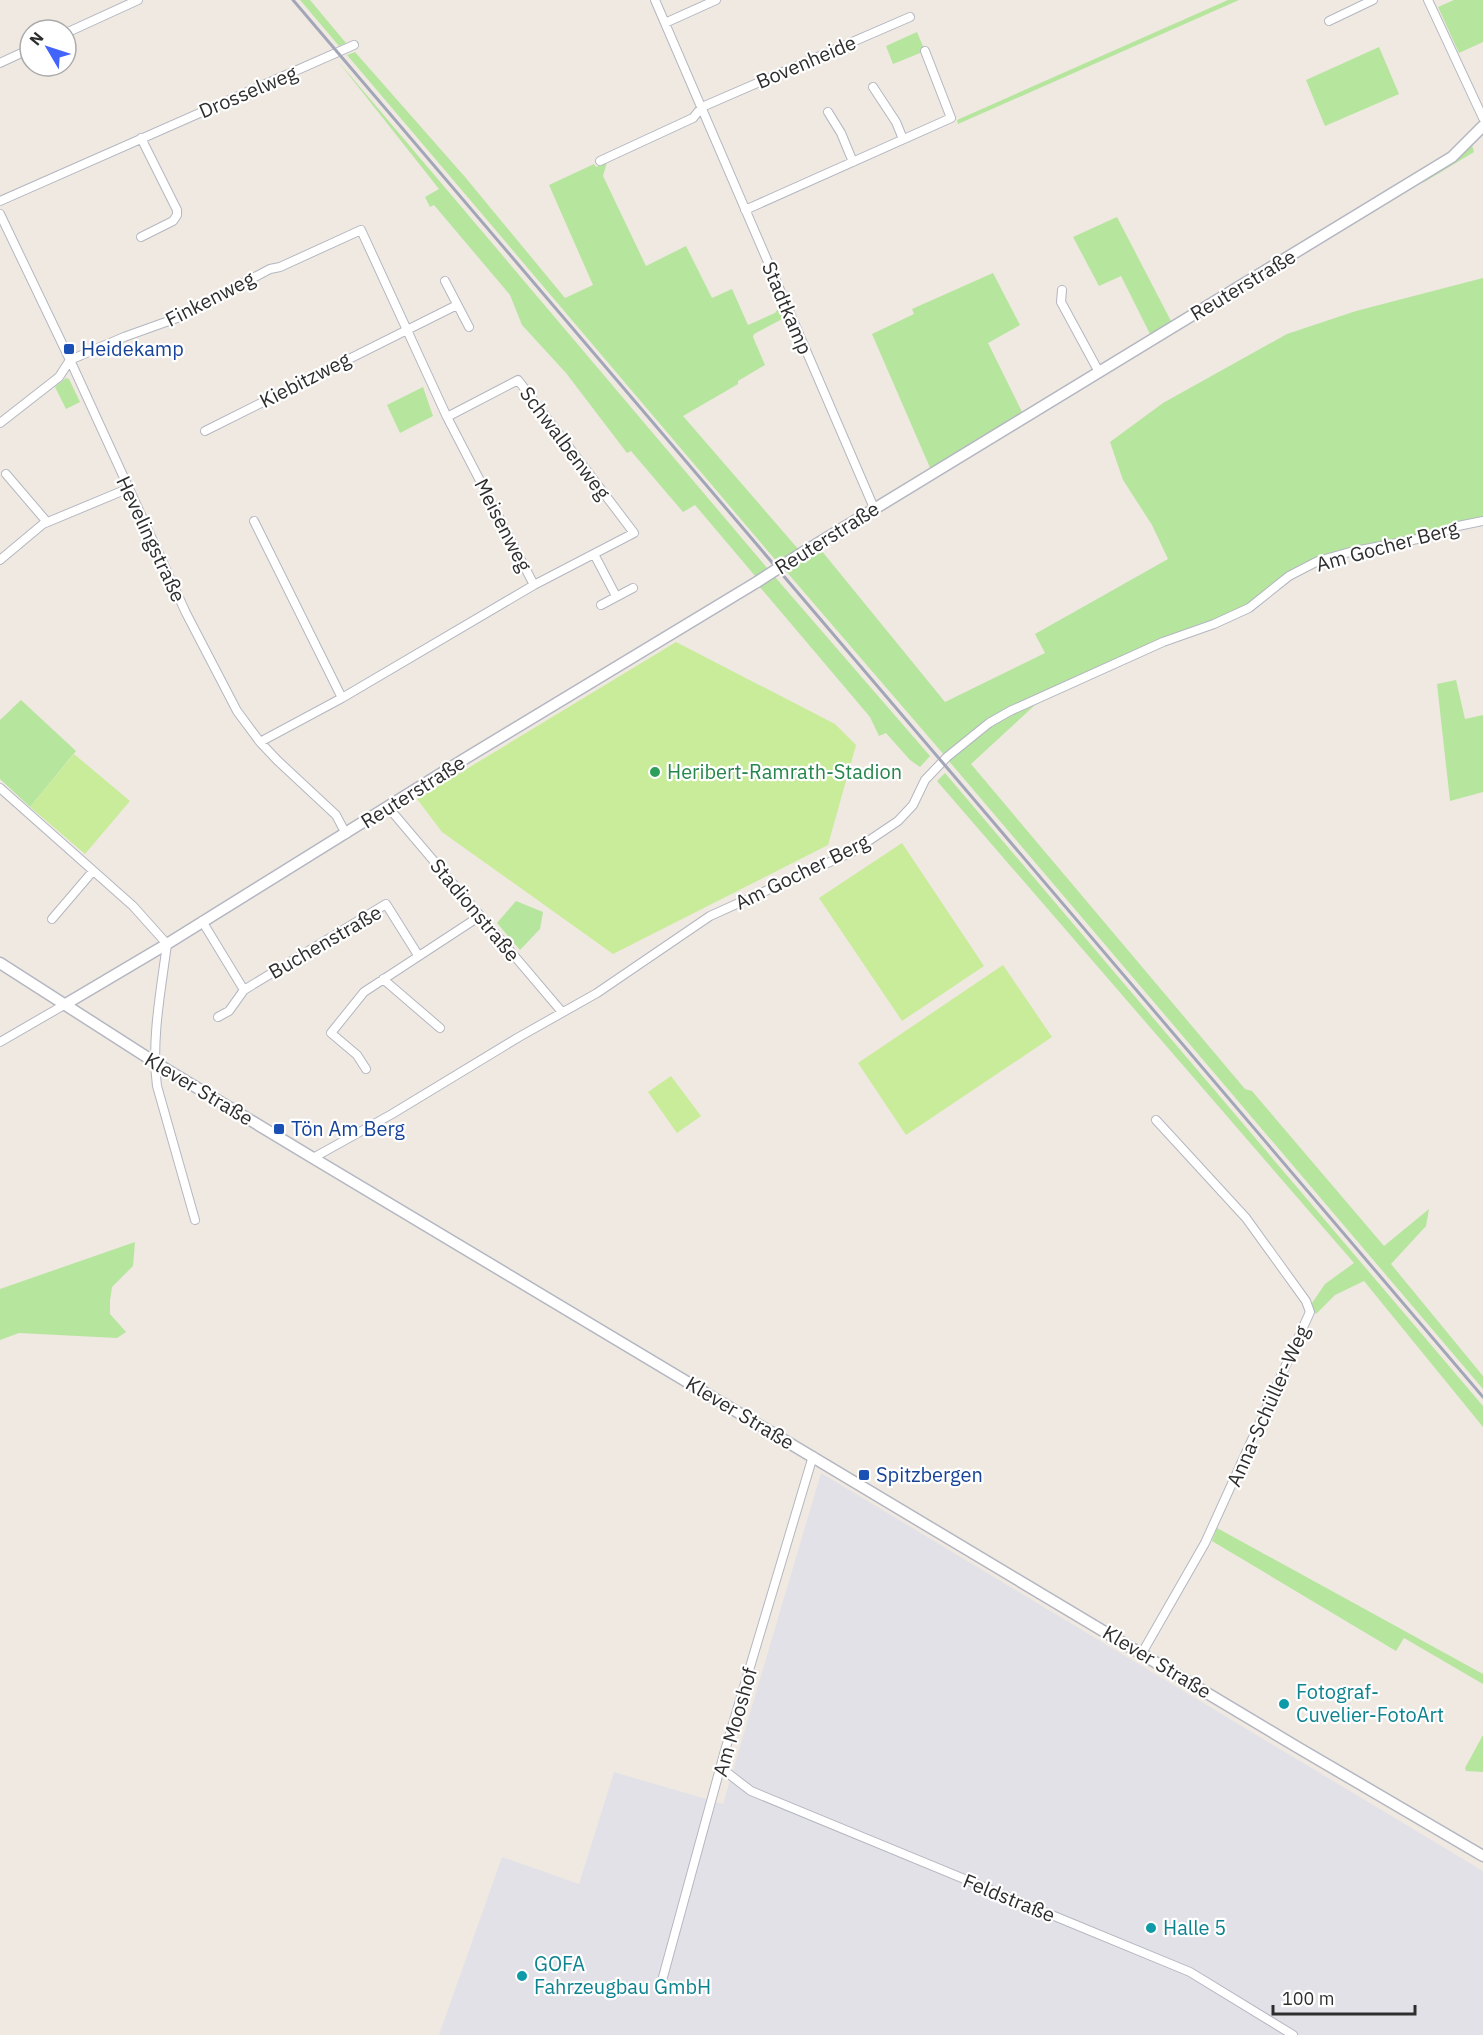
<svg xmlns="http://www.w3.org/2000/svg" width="1483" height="2035" font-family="'IBM Plex Sans',sans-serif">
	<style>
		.industrial { fill: #e3e1e8 }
		.green { fill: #b6e59e }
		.pitch { fill: #c9ec9a }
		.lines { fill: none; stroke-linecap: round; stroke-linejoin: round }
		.street-casing { stroke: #b4b7c1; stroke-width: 10 }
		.secondary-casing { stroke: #b4b7c1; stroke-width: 13 }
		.street { stroke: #fff; stroke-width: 8 }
		.secondary { stroke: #fff; stroke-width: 10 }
		.rail { stroke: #a3a6b8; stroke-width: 3 }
		.secondary-bridge-casing { stroke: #b4b7c1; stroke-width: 13; stroke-linecap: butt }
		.secondary-bridge { stroke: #fff; stroke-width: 10 }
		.transit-dot { fill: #1a4fb4; stroke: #fff; stroke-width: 2 }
		.leisure-dot { fill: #2e9e5b; stroke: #fff; stroke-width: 2 }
		.culture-dot { fill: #0f9aa8; stroke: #fff; stroke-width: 2 }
		.labels { text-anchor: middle; stroke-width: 4.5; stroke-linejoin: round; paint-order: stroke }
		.street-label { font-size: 20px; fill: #2e2e2e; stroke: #fff }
		.transit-label { font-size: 20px; fill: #164399; stroke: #fff; text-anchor: start }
		.leisure-label { font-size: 20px; fill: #27864d; stroke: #fff; text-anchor: start }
		.culture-label { font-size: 20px; fill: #0d838f; stroke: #fff; text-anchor: start }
	</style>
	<rect width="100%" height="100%" fill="#efe9e1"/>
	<path class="industrial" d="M821,1473L1483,1871V2035H439L502,1857L579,1884L614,1772L723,1804Z"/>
	<path class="green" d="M300,0H310L346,43L339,46Z
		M1228,0H1239L958,124L957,120Z
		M1454,0H1483V42L1459,53L1438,7Z
		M917,32L925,51L893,64L886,46Z
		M1379,47L1399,94L1325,126L1306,80Z
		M355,52L465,177L565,298L593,285L549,185L594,164L596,167L607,162L603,176L646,266L686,246L712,298L732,289L748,325L775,313L779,307L784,318L754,334L753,337L765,365L738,381V384L683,416L799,550L778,563L347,55Z
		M337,60L768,569L756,577L695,505L683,512L631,451L627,453L566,373L522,325L510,295L434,205L430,207L425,197L439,189Z
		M1472,145L1474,152L1421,184Z
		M1117,217L1172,323L1151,336L1121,276L1099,286L1073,237Z
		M993,273L1020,325L988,343L1023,414L931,470L872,334L914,314L912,309Z
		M1483,278V516L1453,524L1433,534L1316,559L1248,606L1217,621L1163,640L1087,672L1001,713L945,756L785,570L821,550L945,702L1045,653L1035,634L1168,559L1152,525L1123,480L1110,442L1163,403L1287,334L1356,311Z
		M66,378L69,379L80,402L66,409L55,387Z
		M423,387L433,416L400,433L387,405Z
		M775,577L930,756L920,767L910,760L886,733L879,736L870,717L759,586Z
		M1089,676L1035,705L971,764L1245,1089L1252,1091L1384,1246L1429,1209L1426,1226L1391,1264L1483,1376V1389L948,760L1004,717Z
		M1456,680L1465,719L1483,715V792L1450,801L1437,684Z
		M21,700L76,751L30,807L0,779V720Z
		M945,773L1483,1406V1427L1364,1281L1335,1295L1316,1314L1310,1306L1325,1284L1354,1263L937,781Z
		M516,901L543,912L540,929L520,950L497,923Z
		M135,1242L133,1266L112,1287L110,1301V1314L126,1332L117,1338L19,1333L0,1340V1289Z
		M1217,1528L1483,1674V1684L1404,1638L1396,1651L1212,1541Z
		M1483,1735V1772L1466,1771L1465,1768Z"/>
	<path class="pitch" d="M676,642L835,724L856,745L828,845L613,954L442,832L417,799Z
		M74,754L130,801L85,854L30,807Z
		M902,843L984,966L902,1021L819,898Z
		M1003,965L1052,1037L906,1135L858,1063Z
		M671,1076L701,1116L677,1133L648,1092Z"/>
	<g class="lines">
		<defs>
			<path id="street" d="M655,0L874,508
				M1428,0L1483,118
				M1329,21L1373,0
				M665,23L716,0
				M66,33L138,0
				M0,63L30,49
				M873,87L896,122L903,139
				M828,112L841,133L853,162
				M600,161L693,118L702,107L910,17
				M0,201L354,45
				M745,210L951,118L925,51
				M0,214L70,360L186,613L237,711L260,742L277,760L336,815L346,834
				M141,237L173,221L177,215V210L141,138
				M445,281L469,327
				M1062,290L1061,302L1099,372
				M0,423L59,377L70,360L124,337L177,318L270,269L280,267L361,230L447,417L534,585
				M205,431L457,305
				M6,474L47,522
				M254,521L342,698
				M594,554L616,596
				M0,560L43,524L127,489
				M601,605L633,588
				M260,742L342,698L534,585L634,533L518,380L447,417
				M0,788L133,906L167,944C161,990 151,1040 157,1086L195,1220
				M388,807L562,1012
				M52,919L93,871
				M202,921L244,990L386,904L418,955
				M383,979L440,1028
				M218,1017L229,1011L244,990
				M0,1042L64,1005
				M366,1069L357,1055L331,1033L364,992L480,916
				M313,1158L392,1114L519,1037L597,993L710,916L852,852L898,821L913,805L925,780L947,757L989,723L1010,711L1163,642L1214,624L1249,608L1289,576L1318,561L1350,552L1433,536L1458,526L1483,521
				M1142,1653L1205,1543L1310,1312L1306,1301L1246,1218L1156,1120
				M721,1768L751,1791L1190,1972L1293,2035
				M660,1988L724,1754L813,1456"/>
			<path id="secondary" d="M802,553L1452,157L1483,126
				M0,963L156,1063L313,1158L1297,1747L1483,1856
				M64,1005L167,944L466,758L757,582"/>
		</defs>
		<use href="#street" class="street-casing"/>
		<use href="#secondary" class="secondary-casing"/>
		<use href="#street" class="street"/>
		<use href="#secondary" class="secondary"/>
		<path class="rail" d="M293,0L1483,1397"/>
		<defs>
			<path id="secondary-bridge" d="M757,582L802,553"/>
		</defs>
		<use href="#secondary-bridge" class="secondary-bridge-casing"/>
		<use href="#secondary-bridge" class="secondary-bridge"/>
	</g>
	<g class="transit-dot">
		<rect x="63" y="343" width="12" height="12" rx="3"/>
		<rect x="273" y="1123" width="12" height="12" rx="3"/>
		<rect x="858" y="1469" width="12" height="12" rx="3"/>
	</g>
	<circle class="leisure-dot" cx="655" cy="772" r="6"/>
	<g class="culture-dot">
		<circle cx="1284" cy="1704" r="6"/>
		<circle cx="1151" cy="1928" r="6"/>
		<circle cx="522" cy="1976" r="6"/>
	</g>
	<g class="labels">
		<g class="street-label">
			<text transform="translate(806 62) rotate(-23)" y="7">Bovenheide</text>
			<text transform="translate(248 92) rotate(-23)" y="7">Drosselweg</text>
			<text transform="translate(1243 285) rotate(-31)" y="7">Reuterstraße</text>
			<text transform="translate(210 299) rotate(-27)" y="7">Finkenweg</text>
			<text transform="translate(787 308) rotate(67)" y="7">Stadtkamp</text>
			<text transform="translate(305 380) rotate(-27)" y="7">Kiebitzweg</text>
			<text transform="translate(565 443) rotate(53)" y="7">Schwalbenweg</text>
			<text transform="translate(503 525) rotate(63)" y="7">Meisenweg</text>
			<text transform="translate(827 538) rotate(-32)" y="7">Reuterstraße</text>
			<text transform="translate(151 539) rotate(65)" y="7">Hevelingstraße</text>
			<text transform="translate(1387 546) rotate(-15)" y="7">Am Gocher Berg</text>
			<text transform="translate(413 792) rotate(-32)" y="7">Reuterstraße</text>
			<text transform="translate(802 872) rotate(-26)" y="7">Am Gocher Berg</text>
			<text transform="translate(475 910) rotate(50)" y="7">Stadionstraße</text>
			<text transform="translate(325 942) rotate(-30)" y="7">Buchenstraße</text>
			<text transform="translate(199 1089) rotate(31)" y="7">Klever Straße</text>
			<text transform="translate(1268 1406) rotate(-66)" y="7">Anna-Schüller-Weg</text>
			<text transform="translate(740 1413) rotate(31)" y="7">Klever Straße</text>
			<text transform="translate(1157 1662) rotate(31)" y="7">Klever Straße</text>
			<text transform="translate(735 1722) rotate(-74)" y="7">Am Mooshof</text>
			<text transform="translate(1009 1898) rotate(22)" y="7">Feldstraße</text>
		</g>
		<g class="transit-label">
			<text x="81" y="356">Heidekamp</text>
			<text x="291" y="1136">Tön Am Berg</text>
			<text x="876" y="1482">Spitzbergen</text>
		</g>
		<g class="leisure-label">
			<text x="667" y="779">Heribert-Ramrath-Stadion</text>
		</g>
		<g class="culture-label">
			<text x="1296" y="1699">Fotograf-<tspan x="1296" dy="23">Cuvelier-FotoArt</tspan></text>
			<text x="1163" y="1935">Halle 5</text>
			<text x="534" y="1971">GOFA<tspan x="534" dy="23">Fahrzeugbau GmbH</tspan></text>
		</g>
	</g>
	<g transform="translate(48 48) rotate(309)"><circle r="28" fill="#ffffff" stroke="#ababab" stroke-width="1.5"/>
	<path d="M0-4.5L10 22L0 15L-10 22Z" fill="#4264fb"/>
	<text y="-9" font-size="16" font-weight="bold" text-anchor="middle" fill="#2e2e2e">N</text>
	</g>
	<path d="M1273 2005v9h142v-9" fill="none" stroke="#2e2e2e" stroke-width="3"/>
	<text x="1282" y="2005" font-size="18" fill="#2e2e2e" stroke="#ffffff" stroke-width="4.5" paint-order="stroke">100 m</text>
</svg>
